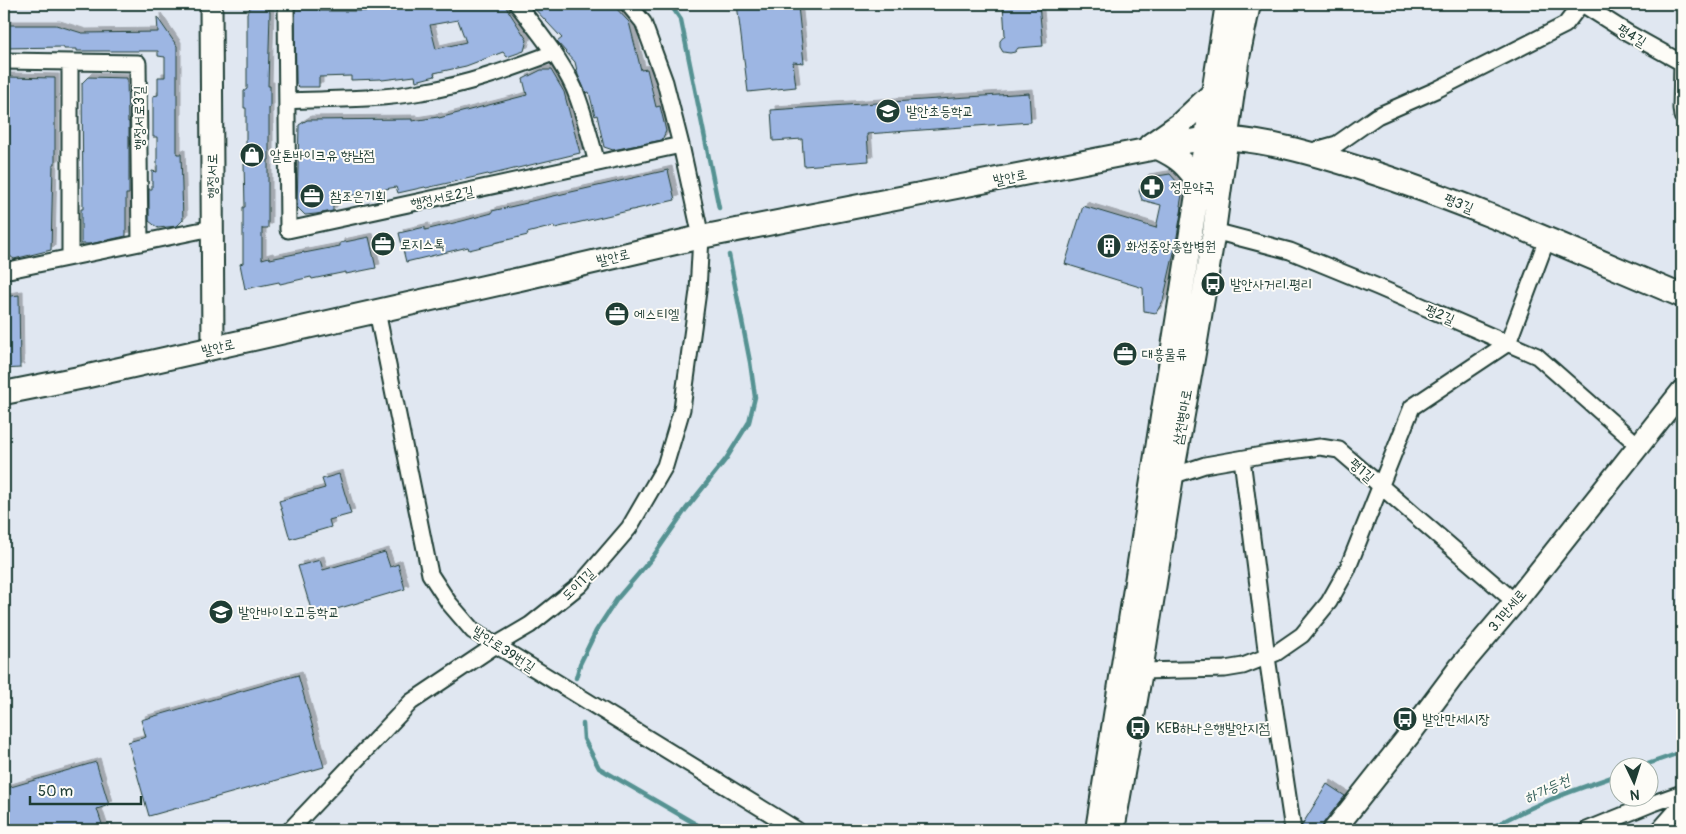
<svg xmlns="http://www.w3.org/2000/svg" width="1686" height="834" font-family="Pangolin,'Poor Story',sans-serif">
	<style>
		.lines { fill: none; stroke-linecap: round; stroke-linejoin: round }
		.stream { stroke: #559292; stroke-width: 4.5 }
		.building { fill: #9db6e3; stroke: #1f3d34; fill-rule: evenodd; filter: url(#shadow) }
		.street-casing { stroke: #1f3d34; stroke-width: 19 }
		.secondary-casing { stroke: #1f3d34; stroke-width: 25 }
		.primary-casing { stroke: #1f3d34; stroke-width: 26 }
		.street { stroke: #fdfcf7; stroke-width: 15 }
		.secondary { stroke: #fdfcf7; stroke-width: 21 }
		.primary { stroke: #fdfcf7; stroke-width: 22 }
		.labels { text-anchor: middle; stroke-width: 4; stroke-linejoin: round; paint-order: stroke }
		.street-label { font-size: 14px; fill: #1f3d34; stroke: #fdfcf7 }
		.poi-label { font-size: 14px; fill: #1f3d34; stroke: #fdfcf7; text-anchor: start }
		.water-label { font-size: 15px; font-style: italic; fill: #36605b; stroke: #fdfcf7 }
	</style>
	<defs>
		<filter id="shadow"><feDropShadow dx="4" dy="-4" stdDeviation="0" flood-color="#0004"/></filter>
	</defs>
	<rect width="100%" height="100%" fill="#e0e7f1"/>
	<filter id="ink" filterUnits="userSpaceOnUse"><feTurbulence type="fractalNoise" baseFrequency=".02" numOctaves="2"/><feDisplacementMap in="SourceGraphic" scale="10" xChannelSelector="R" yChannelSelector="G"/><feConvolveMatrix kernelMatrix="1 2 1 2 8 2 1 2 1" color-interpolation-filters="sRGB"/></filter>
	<g filter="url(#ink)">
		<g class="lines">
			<path class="stream" d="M670,4L681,20L719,208
				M576,678L580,664L596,631L617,599L652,558L686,509L726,459L749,422L755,397L750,362L729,255
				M583,724L584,739L599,768L706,830
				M1642,766L1682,752
				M1488,830C1528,806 1574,790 1618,775"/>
		</g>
		<path class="building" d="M409,4H504L527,40L524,51L507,57L503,52L466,66L434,73L435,76L416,81L415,76L382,80L381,79L351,80V76L319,77V87H299L296,84L295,9H319V11H376L403,8V6ZM458,20L466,42L436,49L430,25Z
			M530,4H612L629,22L641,70L647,69L656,107L660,106L666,131L662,140L613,150L604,147L597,115L595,116L589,92L586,93L578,75L575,62L557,42L562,38Z
			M737,4H787L798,6L804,63L793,62L796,87L748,92Z
			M1003,4H1039L1043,46L1018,48L1015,52L1010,53L1003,52L1000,47V41L1005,35Z
			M251,6L268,7L270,12L268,86H270V108H269V160H268V228H262V259L269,257L270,259L304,252V253L340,246V243L369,237L376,268L346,274V272L312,279L311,277L280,284L279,282L245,289L240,264L243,263V207H245L244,164H246V108H244V91L247,89V13Z
			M157,17L177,46V154H181L183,220L177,226L158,228L149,221V189H152V171L157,172V137H153V96L158,95V77H165V57L158,56V51H77V49H64V47L4,48V25H56L82,33L158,32Z
			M541,70H551L564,92L580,153L489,175L488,174L426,188L425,187L398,193L396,187L333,199V211L316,214L305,215L297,207L299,125L307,120L412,119V121L438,117L439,118L527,95L523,79Z
			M7,77L55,78V164H53L51,250L14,259L7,254V212H4V177H7Z
			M88,77L127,78L128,122H129V194H126V236L90,244H81V209H83L82,83Z
			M1029,93L1031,122L867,134L869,161L804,166L802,139L773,141L771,110Z
			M668,170L675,200L555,228L554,226L527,233L528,235L494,243V244L469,250L468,247L406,262L399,233L425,227V230L462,221L492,213V211L527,203V202Z
			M1170,174L1183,189L1180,206L1182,207L1175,248L1163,301L1156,313L1144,311L1143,288L1065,264L1083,206L1156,228L1161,205L1142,200L1139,191L1145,178Z
			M19,295L20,368L4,369V297Z
			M339,474L351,514L329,520L331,527L290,539L279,501L325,488L322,479Z
			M385,552L390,567L398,564L405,589L313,616L298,566L320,560L323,570Z
			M298,675L324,767L149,816L128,742L146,737L141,720Z
			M96,762L109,805L97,809L104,830H49L48,823L25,830H4V789Z
			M1327,784L1345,796L1324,822L1322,830H1302V825Z"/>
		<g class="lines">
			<defs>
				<path id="street" d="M286,4L288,230L681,145
					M517,4C537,30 560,58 574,88C584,112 590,138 597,163
					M1582,4L1628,33L1682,63
					M4,61L138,63L140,243
					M70,62V257
					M1682,65L1681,108L1682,116
					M287,101C332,99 377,100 421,92C467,85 510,69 553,53
					M1309,152L1337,144L1377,116L1438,89L1565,25L1581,4
					M1214,231L1290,251L1378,287L1537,356L1639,446
					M4,271L212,228
					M377,311L430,574L449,603L473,631L797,830
					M1242,459L1267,657L1293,830
					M1172,476L1205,465L1268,454L1320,447L1339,450L1515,602
					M1141,671L1225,669L1243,666L1276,653L1302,635L1329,602L1347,570L1412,407L1508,343L1547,239
					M290,830L411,702L496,645L530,625L580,585L629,528L665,466L682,409L698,291L701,237L681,145L665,82L643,22L628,4
					M1587,830L1651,804L1682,793
					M1659,830L1682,804"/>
				<path id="secondary" d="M211,4L213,348
					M1334,830L1410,734L1460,667L1515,602L1682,391"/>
				<path id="primary" d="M1150,145L1180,124L1214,92
					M1158,148C1179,158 1187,165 1199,184
					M4,393L84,377L520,279L701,237L1207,138C1259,137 1315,154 1365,170C1474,205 1577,252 1682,296
					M1097,830L1227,4
					M1113,830L1141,671L1172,476L1194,353L1214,231L1237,62L1249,4"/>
			</defs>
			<use href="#street" class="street-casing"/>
			<use href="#secondary" class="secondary-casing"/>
			<use href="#primary" class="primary-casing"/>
			<use href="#street" class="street"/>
			<use href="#secondary" class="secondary"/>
			<use href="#primary" class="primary"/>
		</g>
	</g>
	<defs>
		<symbol id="school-disc" viewBox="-11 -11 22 22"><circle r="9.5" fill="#1f3d34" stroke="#fdfcf7"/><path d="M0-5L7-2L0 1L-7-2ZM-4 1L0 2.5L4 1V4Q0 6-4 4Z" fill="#fff"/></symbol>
		<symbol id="shop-disc" viewBox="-11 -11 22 22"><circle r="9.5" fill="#1f3d34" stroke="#fdfcf7"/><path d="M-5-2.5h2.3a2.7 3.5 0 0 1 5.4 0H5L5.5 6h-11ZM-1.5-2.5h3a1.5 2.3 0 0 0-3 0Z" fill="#fff"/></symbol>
		<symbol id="pharmacy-disc" viewBox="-11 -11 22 22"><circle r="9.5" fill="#1f3d34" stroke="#fdfcf7"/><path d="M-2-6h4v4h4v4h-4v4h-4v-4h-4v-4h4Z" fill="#fff"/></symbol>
		<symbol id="office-disc" viewBox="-11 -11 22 22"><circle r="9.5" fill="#1f3d34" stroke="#fdfcf7"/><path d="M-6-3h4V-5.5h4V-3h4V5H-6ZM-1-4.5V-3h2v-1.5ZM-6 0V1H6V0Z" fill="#fff"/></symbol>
		<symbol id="building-disc" viewBox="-11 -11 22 22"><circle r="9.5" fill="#1f3d34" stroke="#fdfcf7"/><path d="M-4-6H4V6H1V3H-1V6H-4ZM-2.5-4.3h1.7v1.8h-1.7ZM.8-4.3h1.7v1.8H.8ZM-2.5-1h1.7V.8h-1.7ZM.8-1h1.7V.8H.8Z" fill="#fff"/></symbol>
		<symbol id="bus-disc" viewBox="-11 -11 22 22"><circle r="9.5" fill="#1f3d34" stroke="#fdfcf7"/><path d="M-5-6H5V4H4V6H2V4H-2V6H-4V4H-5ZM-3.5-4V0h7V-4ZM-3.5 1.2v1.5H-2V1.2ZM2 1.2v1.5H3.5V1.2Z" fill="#fff"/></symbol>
	</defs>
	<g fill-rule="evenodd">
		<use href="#school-disc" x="874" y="97" width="28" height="28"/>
		<use href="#shop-disc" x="238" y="141" width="28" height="28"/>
		<use href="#pharmacy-disc" x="1138" y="173" width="28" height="28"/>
		<use href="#office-disc" x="298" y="182" width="28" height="28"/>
		<use href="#office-disc" x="369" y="230" width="28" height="28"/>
		<use href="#building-disc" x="1095" y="232" width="28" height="28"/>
		<use href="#bus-disc" x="1199" y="270" width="28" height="28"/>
		<use href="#office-disc" x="603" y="300" width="28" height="28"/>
		<use href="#office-disc" x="1111" y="340" width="28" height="28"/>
		<use href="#school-disc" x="207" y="598" width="28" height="28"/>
		<use href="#bus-disc" x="1391" y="705" width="28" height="28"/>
		<use href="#bus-disc" x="1124" y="714" width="28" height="28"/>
	</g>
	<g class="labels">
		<g class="street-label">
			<text transform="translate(1632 35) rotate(31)" y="5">평4길</text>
			<text transform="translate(139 118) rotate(-90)" y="5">행정서로3길</text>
			<text transform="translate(212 176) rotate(-90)" y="5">행정서로</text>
			<text transform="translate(1010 177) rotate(-11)" y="5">발안로</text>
			<text transform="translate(442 197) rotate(-12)" y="5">행정서로2길</text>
			<text transform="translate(1459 203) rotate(22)" y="5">평3길</text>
			<text transform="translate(613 257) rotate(-13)" y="5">발안로</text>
			<text transform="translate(1440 314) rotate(23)" y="5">평2길</text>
			<text transform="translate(218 347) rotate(-13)" y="5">발안로</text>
			<text transform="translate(1182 417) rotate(-80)" y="5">삼천병마로</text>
			<text transform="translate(1362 470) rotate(41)" y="5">평1길</text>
			<text transform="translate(578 584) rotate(-44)" y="5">도이1길</text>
			<text transform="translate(1507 610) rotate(-50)" y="5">3.1만세로</text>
			<text transform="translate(504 649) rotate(33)" y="5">발안로39번길</text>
		</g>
		<g class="poi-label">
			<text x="906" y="116">발안초등학교</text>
			<text x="270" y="160">알톤바이크유 향남점</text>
			<text x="1170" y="192">정문약국</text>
			<text x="330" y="201">참조은기획</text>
			<text x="400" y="249">로지스톡</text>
			<text x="1126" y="251">화성중앙종합병원</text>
			<text x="1230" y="289">발안사거리.평리</text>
			<text x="634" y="319">에스티엘</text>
			<text x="1142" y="359">대흥물류</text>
			<text x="238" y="617">발안바이오고등학교</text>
			<text x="1422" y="724">발안만세시장</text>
			<text x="1156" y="733">KEB하나은행발안지점</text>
		</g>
		<g class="water-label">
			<text transform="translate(1547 789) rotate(-25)" y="5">하가등천</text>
		</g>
	</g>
	<rect width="1686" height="834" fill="none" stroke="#fdfcf7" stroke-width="20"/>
	<rect x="10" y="10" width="1666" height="814" fill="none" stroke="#1f3d34" stroke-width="2" filter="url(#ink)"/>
	<g transform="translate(1634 782) rotate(176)"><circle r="24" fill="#fdfcf7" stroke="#a4b0a9"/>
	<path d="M0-4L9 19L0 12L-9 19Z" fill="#1f3d34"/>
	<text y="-8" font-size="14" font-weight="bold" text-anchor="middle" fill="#1f3d34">N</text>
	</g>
	<path d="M30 796v8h111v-8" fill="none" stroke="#1f3d34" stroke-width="2.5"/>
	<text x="38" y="796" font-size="15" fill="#1f3d34" stroke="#fdfcf7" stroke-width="4" paint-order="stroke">50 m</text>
</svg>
